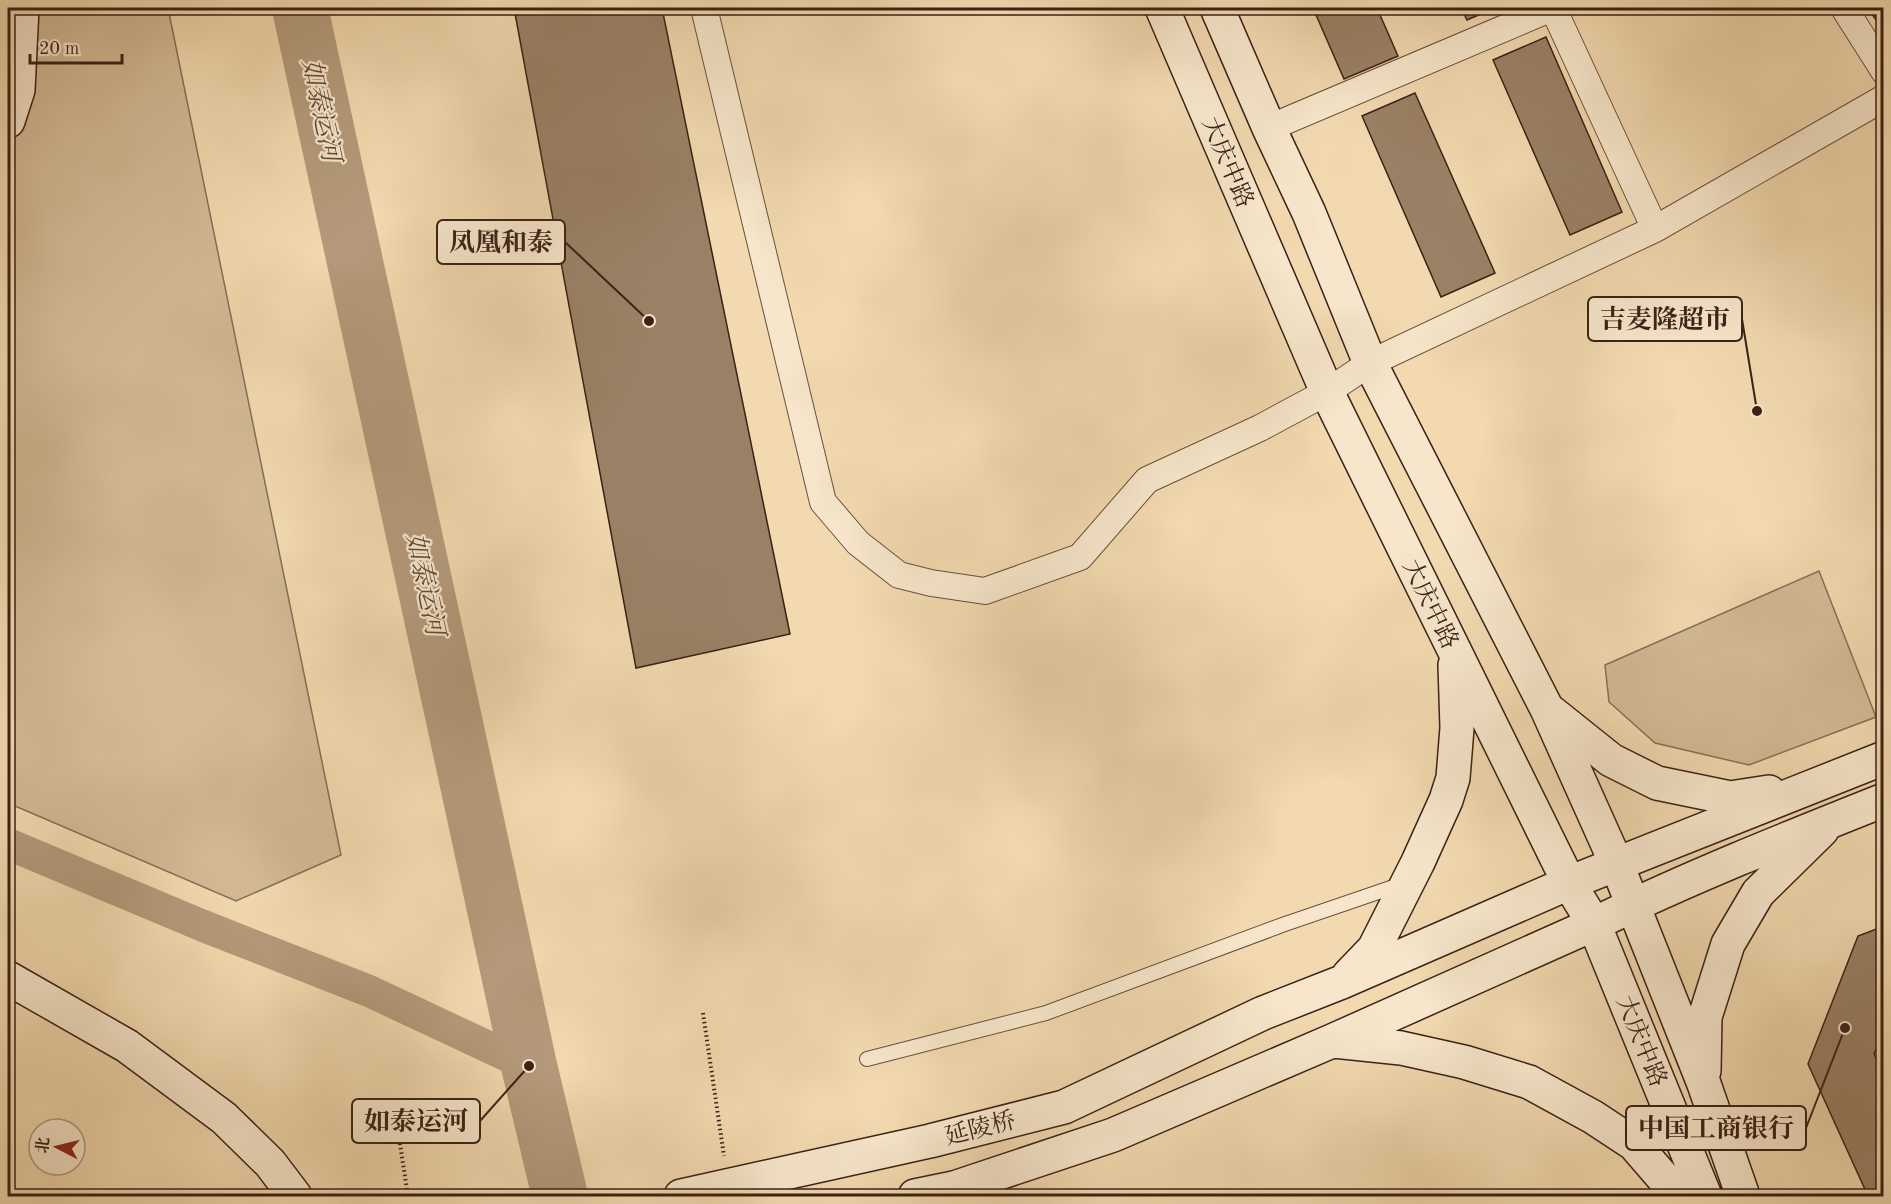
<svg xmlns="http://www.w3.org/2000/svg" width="1891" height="1204" font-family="'Old Standard TT','Noto Serif SC',serif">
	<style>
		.green { fill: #d3ba95; stroke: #876e56; stroke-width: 1.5 }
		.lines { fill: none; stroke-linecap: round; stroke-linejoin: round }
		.canal { stroke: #b49a7b; stroke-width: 32 }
		.river { stroke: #b49a7b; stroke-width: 56 }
		.building { fill: #9a8166; stroke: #3b2117; stroke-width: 1.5 }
		.lane-casing { stroke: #694f3d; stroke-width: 16 }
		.street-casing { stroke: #694f3d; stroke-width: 28 }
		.secondary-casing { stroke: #3b2117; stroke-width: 36 }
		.path { stroke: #3b2117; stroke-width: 4; stroke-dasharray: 1.5 3; stroke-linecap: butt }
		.lane { stroke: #f7e6cb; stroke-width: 14 }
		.street { stroke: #f7e6cb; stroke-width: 26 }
		.secondary { stroke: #f7e6cb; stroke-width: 33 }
		.labels { text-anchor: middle; stroke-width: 4.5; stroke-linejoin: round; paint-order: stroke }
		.street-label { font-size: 24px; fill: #3b2117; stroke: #f7e6cb }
		.water-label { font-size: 26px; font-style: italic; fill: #654b3a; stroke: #f7e6cb }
		.leader { fill: none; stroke: #3b2117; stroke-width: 2 }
		.callout-dot { fill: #3b2117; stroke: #f7e6cb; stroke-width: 2 }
		.callout { fill: #f7e6cb; stroke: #3b2117; stroke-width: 2 }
		.callout-label { font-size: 26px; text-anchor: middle; font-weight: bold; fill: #3b2117 }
	</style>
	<rect width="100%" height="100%" fill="#f2d9af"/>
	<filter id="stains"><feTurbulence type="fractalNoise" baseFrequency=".00333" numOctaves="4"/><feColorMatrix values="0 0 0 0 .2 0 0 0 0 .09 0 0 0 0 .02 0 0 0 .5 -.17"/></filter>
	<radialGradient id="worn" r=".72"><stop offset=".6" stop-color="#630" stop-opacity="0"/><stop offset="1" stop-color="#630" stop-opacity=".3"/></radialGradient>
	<path class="green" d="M8,8H168L341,855L236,901L8,803Z
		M1819,571L1876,717L1749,765L1655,743L1609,702L1605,665Z"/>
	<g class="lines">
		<path class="canal" d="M8,844L201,925L369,991L529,1066"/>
		<path class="river" d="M300,8L529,1066L560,1196"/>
	</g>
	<path class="building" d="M514,8H662L790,634L636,668Z
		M1313,8H1377L1398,56L1344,79Z
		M1461,8H1495L1467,20Z
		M1868,8H1884V32Z
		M1546,37L1622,212L1570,235L1493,60Z
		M1415,93L1495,273L1441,297L1362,116Z
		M1884,926V1030L1874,1054L1884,1075V1196H1868L1808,1064L1858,936Z"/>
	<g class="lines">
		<defs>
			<path id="lane" d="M867,1059L1046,1013L1285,924L1402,884"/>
			<path id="street" d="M704,8L823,502L858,543L899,575L931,583L985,591L1080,557L1147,480L1260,428L1327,392L1370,363L1655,229
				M1553,8L1655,229L1884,98
				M1844,8L1884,71
				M1269,128L1552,8"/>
			<path id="secondary" d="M1162,8L1327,392L1569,883L1594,924L1705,1196
				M1217,8L1269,128L1309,213L1370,363L1547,709L1617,865L1704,1084L1743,1196
				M8,121L18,90L22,8
				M1551,712L1611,760L1657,783L1730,798L1769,792
				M1349,975L1374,949L1418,862L1446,800L1453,778L1457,728L1455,665
				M8,978L127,1046L224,1118L270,1163L295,1196
				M1334,1041L1401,1048L1464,1062L1529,1082L1593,1117L1634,1144L1679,1196
				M1704,1071L1705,1017L1728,944L1758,893L1822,830
				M681,1196L930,1141L1064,1107L1263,1013L1342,982L1569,883L1884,758
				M915,1196L954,1188L1113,1135L1332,1041L1594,924C1688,878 1786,839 1884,800"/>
		</defs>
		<use href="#lane" class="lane-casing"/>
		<use href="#street" class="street-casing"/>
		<use href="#secondary" class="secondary-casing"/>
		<path class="path" d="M703,1013L724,1156
			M393,1099L408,1196"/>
		<use href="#lane" class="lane"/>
		<use href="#street" class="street"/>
		<use href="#secondary" class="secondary"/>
	</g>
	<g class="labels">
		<g class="street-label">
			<text transform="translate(1228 162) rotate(67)" y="8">大庆中路</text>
			<text transform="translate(1431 604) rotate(64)" y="8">大庆中路</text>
			<text transform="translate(1642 1041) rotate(68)" y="8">大庆中路</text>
			<text transform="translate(980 1128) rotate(-14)" y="8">延陵桥</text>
		</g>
		<g class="water-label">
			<text transform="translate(322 110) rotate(78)" y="9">如泰运河</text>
			<text transform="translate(426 584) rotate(78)" y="9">如泰运河</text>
		</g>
	</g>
	<path class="leader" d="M649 321L565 242M1757 411L1742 319M529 1066L480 1121M1845 1028L1806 1128"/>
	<g class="callout-dot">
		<circle cx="649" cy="321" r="6"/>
		<circle cx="1757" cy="411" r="6"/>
		<circle cx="529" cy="1066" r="6"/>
		<circle cx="1845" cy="1028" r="6"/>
	</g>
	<g class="callout">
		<rect x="437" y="220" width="128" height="44" rx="6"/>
		<rect x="1588" y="297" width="154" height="44" rx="6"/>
		<rect x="352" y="1099" width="128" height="44" rx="6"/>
		<rect x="1626" y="1106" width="180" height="44" rx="6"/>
	</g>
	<g class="callout-label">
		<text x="501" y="251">凤凰和泰</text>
		<text x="1665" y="328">吉麦隆超市</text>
		<text x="416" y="1130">如泰运河</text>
		<text x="1716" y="1137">中国工商银行</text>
	</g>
	<rect width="1891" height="1204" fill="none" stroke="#f2d9af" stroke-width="30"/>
	<rect x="9" y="9" width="1873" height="1186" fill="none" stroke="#3b2117" stroke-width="3"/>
	<rect x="15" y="15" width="1861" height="1174" fill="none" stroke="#3b2117" stroke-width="1.5"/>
	<g transform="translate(57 1147) rotate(277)"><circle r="28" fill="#f7e6cb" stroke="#ac9783" stroke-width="1.5"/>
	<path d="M0-4.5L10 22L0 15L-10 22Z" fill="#8f2418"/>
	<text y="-9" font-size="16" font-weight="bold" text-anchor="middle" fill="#3b2117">北</text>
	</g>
	<path d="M30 54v9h92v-9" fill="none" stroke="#3b2117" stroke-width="3"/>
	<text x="39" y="54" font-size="18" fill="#3b2117" stroke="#f7e6cb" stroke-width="4.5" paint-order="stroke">20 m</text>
	<rect width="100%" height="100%" filter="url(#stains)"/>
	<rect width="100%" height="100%" fill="url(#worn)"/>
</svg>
